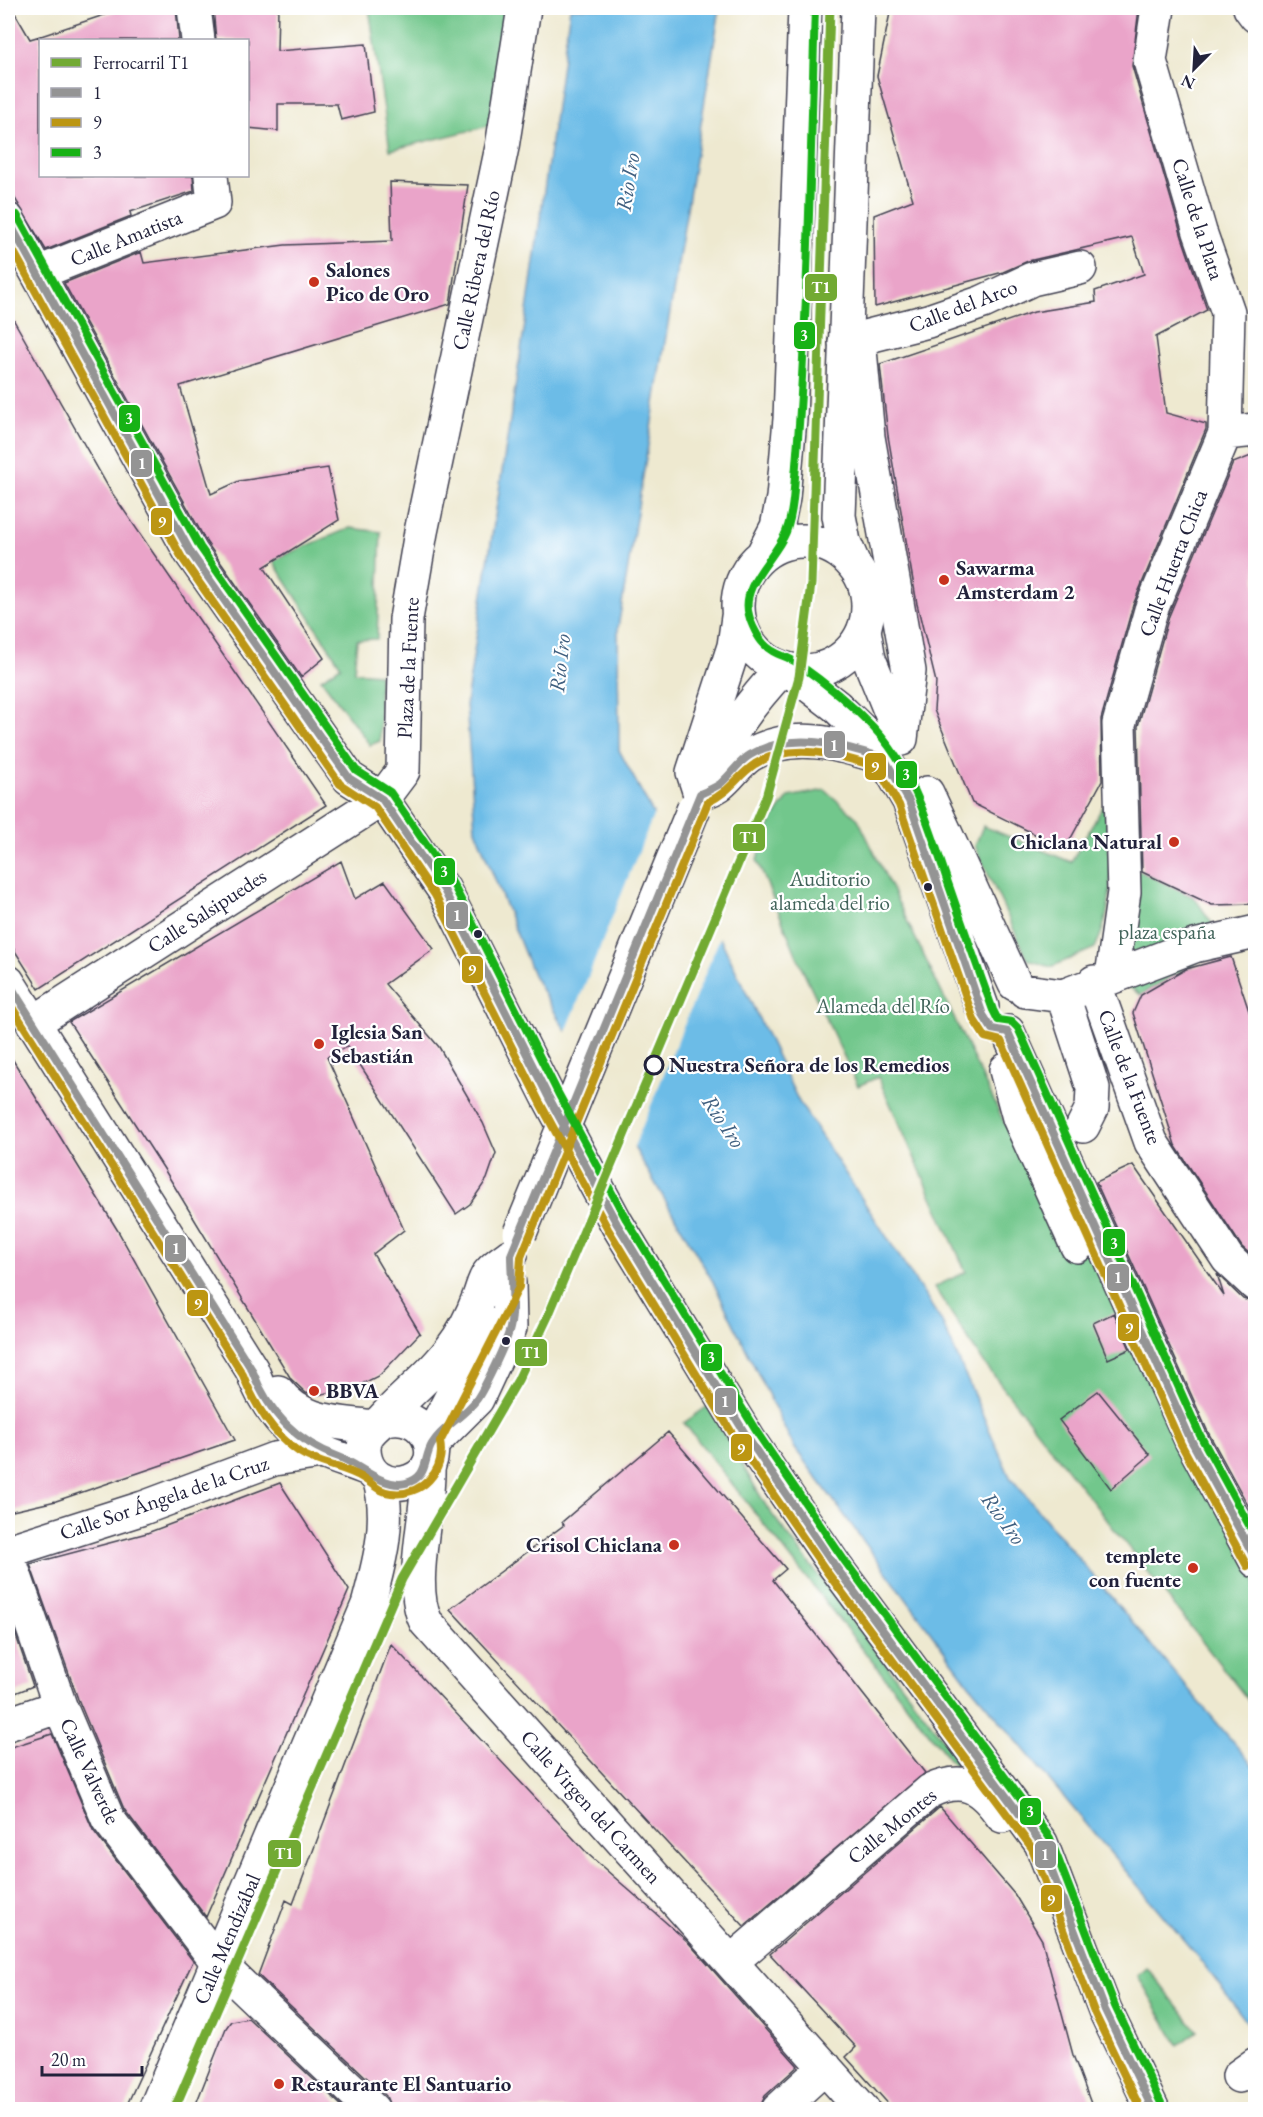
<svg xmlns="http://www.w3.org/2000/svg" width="1263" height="2117" font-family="'EB Garamond',serif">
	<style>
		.green { fill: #72c78c; stroke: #4a7464; stroke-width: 1.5 }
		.water { fill: #6cbce7; stroke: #476f91; stroke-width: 1.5 }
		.pier { fill: #eee9d0 }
		.building { fill: #eaa4c9 }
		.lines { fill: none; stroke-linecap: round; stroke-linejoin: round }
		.minor-casing { stroke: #414051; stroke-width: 36 }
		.major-casing { stroke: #414051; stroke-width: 36 }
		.minor { stroke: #fff; stroke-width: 33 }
		.major { stroke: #fff; stroke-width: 33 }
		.major-bridge-casing { stroke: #414051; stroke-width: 36; stroke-linecap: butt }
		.major-bridge { stroke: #fff; stroke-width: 33 }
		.bus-1-casing { stroke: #fff; stroke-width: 12 }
		.bus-2-casing { stroke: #fff; stroke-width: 12 }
		.bus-3-casing { stroke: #fff; stroke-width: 12 }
		.bus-1 { stroke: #949494; stroke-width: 8 }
		.bus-2 { stroke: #bc9612; stroke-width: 8 }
		.bus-3 { stroke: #17b215; stroke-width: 8 }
		.rail-1-casing { stroke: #fff; stroke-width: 14 }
		.rail-1 { stroke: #72aa33; stroke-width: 9 }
		.poi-dot { fill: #c8321e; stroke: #fff; stroke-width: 2 }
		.bus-dot { fill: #22223b; stroke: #fff; stroke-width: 2 }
		.stop-dot { fill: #fff; stroke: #22223b; stroke-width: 3 }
		.labels { text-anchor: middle; stroke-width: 4.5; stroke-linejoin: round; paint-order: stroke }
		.street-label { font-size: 21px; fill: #22223b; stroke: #fff }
		.poi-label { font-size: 21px; font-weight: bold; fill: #22223b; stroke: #fff; text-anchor: start }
		.park-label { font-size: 21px; fill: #42645b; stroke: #fff }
		.stop-label { font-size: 21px; font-weight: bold; fill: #22223b; stroke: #fff; text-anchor: start }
		.water-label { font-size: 22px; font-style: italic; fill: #406080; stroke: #fff }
		.line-badge { stroke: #fff; stroke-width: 2 }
		.badge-label { font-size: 16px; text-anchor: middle; font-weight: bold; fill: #fff }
	</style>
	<rect width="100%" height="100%" fill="#fff"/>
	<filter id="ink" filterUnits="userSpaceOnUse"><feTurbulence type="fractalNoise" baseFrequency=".0167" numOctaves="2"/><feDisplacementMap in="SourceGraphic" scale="12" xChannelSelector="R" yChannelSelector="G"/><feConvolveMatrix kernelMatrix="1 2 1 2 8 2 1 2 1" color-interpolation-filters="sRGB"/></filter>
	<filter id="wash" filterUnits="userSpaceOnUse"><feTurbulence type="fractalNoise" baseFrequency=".008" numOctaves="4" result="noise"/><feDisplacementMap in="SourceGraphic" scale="24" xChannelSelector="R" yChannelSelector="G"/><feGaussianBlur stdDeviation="1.35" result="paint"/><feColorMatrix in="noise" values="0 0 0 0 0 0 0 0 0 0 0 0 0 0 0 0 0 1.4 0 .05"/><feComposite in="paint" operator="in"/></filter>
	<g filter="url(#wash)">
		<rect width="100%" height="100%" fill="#eee9d0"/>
		<path class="green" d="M369,8H507L489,126L390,150Z
			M350,528L381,532L377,639L357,640L354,672L379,674L380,741L370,745L321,679L341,666L272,560Z
			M825,790L858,819L1005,1124L1096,1246L1255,1561V1709L984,1363L934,1287L966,1272L878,1077L858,1086L801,966L757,860L771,821L789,797Z
			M1105,803C1109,854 1119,900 1095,948L1051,967L1028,960L975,846L983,826L1071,862Z
			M1138,870L1194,897L1227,945L1141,995L1112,976Z
			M708,1406L768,1509L959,1760L954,1765L684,1423Z
			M1147,1968L1197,2031L1178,2045L1138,1976Z"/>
		<path class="water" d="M570,8H720L618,628L619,750L722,942L799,1102L942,1322L1010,1477L1255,1768V2033L1202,1962L969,1684L794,1447L712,1280L533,975L475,829L466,703L527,311Z"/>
		<path class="pier" d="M655,811L721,935L633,1149L565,1034Z"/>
		<g id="blocks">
			<path class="building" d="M8,8H12L30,39L40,36V176H193L194,191L130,212L131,216L46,250L8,187Z
				M125,8H176L179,40H42L41,36Z
				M213,8H278L277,51L366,44L374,112L341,120L337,104H278V131L248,128V40H216Z
				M891,8H1139L1132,66L1182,237L1207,310L1156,337L1166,413L1206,424V429L1133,605L1101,719L1102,781L1065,849L972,803L934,710L936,682L917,604L888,436L880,364L1034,312L1096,302L1095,291L1144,274L1132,237L1028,261L1003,272L875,307L874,215L913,200L877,76Z
				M390,182L468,185L450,304L180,386L211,494L239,481L328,468L339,520L264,567L324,658L301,677L207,543L64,283L141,252L144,263L285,245L392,241Z
				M8,310L110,490L326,805L39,989L8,940Z
				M1256,454V904L1212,905L1142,872L1138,726L1169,616L1233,463Z
				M341,861L355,899L385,881L434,949L385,984L439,1047L483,1123L496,1153L487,1179L470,1204L456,1214L348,1046L327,1057L404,1230L373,1254L420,1333L380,1375L354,1388L317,1395L306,1393L291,1379L164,1169L69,1022Z
				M1231,957L1256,1032V1259L1242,1247L1175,1145L1133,1013L1141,995L1186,969Z
				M8,1052L118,1231L235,1440L56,1501L8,1512Z
				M1133,1165L1224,1296L1217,1274L1243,1299L1256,1303V1520L1208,1432L1096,1182Z
				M1114,1313L1130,1349L1108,1359L1093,1323Z
				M1098,1391L1150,1455L1111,1489L1059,1420Z
				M668,1432L786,1569L773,1580L925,1773L744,1926L450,1609L564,1525L562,1522Z
				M280,1483L349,1590L206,1917L124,1809L78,1699L30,1564L147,1533Z
				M8,1612L33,1686L8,1696Z
				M391,1644L589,1855L687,1941L798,2066L765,2096L759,2109H391L386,2096L258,1975L286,1900L293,1904Z
				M52,1734L93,1830L193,1961L125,2109H8V1748Z
				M940,1807L1015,1895L1042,1940L1073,2055L1093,2109H893L846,2057L856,2047L770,1954Z
				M248,2018L345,2109H194L226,2028L231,2021Z"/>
		</g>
	</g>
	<g filter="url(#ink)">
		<use href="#blocks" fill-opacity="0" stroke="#414051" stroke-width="1.5"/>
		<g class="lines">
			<defs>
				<path id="minor" d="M194,8L198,40
					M1158,8L1150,61L1200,232L1228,312L1225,433
					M1250,8L1256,16
					M8,220L191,553L349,778L382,799L444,890L549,1098L617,1224L749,1440L835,1566L1041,1843L1105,2010L1153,2110
					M38,273L214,203L211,176
					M859,339L868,437L909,671L901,739
					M845,342L928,321L983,302L1032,279L1080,268
					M864,630L869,659L900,735
					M789,670L836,706L867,736L884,758L909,801L982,1007
					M927,793L1015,984
					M700,794C706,791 715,788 720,784C731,775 738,763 750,755C793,730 840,744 884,758
					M1112,976L1124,892L1119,724L1151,610L1225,433L1256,430
					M1094,982L1151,1142L1228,1259L1256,1285
					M1025,991L1063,996L1194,946L1256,932
					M1063,996L1093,1088L1092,1108L1083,1126
					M33,1023L382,799L403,771L406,619L421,532L502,147L524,8
					M1008,1032L1191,1440L1256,1561
					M1006,1070L1019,1118L1077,1246
					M431,1445L477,1399L510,1328L509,1283
					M428,1466C430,1511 407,1585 426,1622L863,2110
					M8,1551L143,1508L274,1459L322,1452
					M8,1556L60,1706L108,1819L218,1963L373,2110
					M8,1724L60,1706
					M731,1962L930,1791C964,1775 982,1787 1002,1816
					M1239,2076L1256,2064
					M778,2110L825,2067"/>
				<path id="major" d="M738 606a65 65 0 1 1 130 0a65 65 0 1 1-130 0Z
					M763,554L777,527L783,498L790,419L805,8
					M855,567L844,542L839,516L858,8
					M708,775C729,733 750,703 782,669
					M700,794L693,772L734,646L738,617
					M8,982L252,1370C263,1402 290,1439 323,1452C338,1459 355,1463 370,1470
					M278,1392C301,1423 337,1422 373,1427
					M382,1420C429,1405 451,1467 410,1481C400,1485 388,1484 379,1478C366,1470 361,1452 366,1438C370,1429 378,1425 384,1418C406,1394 432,1375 451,1349C463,1334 472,1316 479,1297C482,1290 484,1278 490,1272C495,1266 504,1260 511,1255
					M429,1440L489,1325
					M155,2110L368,1605C379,1564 392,1520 379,1478"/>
			</defs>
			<use href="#minor" class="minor-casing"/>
			<use href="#major" class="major-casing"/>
			<use href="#minor" class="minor"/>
			<use href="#major" class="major"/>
			<defs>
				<path id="major-bridge" d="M520,1233L694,808"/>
			</defs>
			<use href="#major-bridge" class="major-bridge-casing"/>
			<use href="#major-bridge" class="major-bridge"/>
			<defs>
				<path id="bus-1" d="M8,220L191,553L349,778L382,799L444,890L549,1098L617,1224L749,1440L835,1566L1041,1843L1105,2010L1153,2110
					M8,982L252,1370C268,1412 296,1442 339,1457C359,1464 383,1489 406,1483C429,1477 423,1459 432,1444C443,1426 465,1416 477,1399C485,1387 507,1342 510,1328C515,1308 511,1276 511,1255L700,794C707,791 714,788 720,784C731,775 738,762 750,755C792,730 841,745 884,758L909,801L983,1015L992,1029L1008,1032L1191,1440L1256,1560"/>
				<path id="bus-2" d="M8,241L182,558L340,784L375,807L435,895L540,1103L608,1229L740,1446L827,1572L1032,1848L1095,2014L1141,2110
					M8,1001L243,1375C254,1404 273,1434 299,1452C319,1465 344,1466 363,1478C373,1484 379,1492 391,1493C421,1497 446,1471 440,1442L519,1287L521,1257L708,802C730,792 737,776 755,764C792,741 839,755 877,767L899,805L974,1020L985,1037L1001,1041L1181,1444L1247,1566"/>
				<path id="bus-3" d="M815,8C810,168 808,329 794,489C793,503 791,519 786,532C775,559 740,585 749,615C751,624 758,638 764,644C773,655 786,655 797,663C824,682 850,703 873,727C913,769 929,826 947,880C962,923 977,967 993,1010L998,1020L1012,1022L1018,1028L1200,1435L1256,1538
					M17,215L200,547L356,770L390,792L453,884L558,1093L626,1219L758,1434L844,1560L1050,1838L1115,2006L1162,2105"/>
			</defs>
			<use href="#bus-1" class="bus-1-casing"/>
			<use href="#bus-2" class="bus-2-casing"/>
			<use href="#bus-3" class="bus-3-casing"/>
			<use href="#bus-1" class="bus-1"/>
			<use href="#bus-2" class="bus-2"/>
			<use href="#bus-3" class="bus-3"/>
			<defs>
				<path id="rail-1" d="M174,2110L402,1579L518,1380L549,1314L766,797L799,677L811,584L830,8"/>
			</defs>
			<use href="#rail-1" class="rail-1-casing"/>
			<use href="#rail-1" class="rail-1"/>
		</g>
	</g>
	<g class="poi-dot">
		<circle cx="314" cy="282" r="6"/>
		<circle cx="944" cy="580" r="6"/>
		<circle cx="1174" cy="842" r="6"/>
		<circle cx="319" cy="1044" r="6"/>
		<circle cx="314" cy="1391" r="6"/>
		<circle cx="674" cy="1545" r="6"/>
		<circle cx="1193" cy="1568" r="6"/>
		<circle cx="279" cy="2084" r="6"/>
	</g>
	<g class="bus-dot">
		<circle cx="928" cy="887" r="5"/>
		<circle cx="478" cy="934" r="5"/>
		<circle cx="506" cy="1341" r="5"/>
	</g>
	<circle class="stop-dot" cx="654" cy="1065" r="9"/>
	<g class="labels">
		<g class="street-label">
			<text transform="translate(1198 219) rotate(72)" y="7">Calle de la Plata</text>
			<text transform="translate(126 238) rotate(-22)" y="7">Calle Amatista</text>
			<text transform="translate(476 270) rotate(-78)" y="7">Calle Ribera del Río</text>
			<text transform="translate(963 306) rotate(-21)" y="7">Calle del Arco</text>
			<text transform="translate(1173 563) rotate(-69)" y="7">Calle Huerta Chica</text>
			<text transform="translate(408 668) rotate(-87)" y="7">Plaza de la Fuente</text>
			<text transform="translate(207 911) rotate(-33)" y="7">Calle Salsipuedes</text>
			<text transform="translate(1130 1077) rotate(69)" y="7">Calle de la Fuente</text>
			<text transform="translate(164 1498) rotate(-19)" y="7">Calle Sor Ángela de la Cruz</text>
			<text transform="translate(90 1771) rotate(65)" y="7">Calle Valverde</text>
			<text transform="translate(591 1807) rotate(48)" y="7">Calle Virgen del Carmen</text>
			<text transform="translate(892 1826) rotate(-39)" y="7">Calle Montes</text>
			<text transform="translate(227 1939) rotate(-67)" y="7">Calle Mendizábal</text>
		</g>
		<g class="poi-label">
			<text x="326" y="277">Salones<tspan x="326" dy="24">Pico de Oro</tspan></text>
			<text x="956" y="575">Sawarma<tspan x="956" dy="24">Amsterdam 2</tspan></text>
			<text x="1162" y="849" text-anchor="end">Chiclana Natural</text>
			<text x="331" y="1039">Iglesia San<tspan x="331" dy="24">Sebastián</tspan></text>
			<text x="326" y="1398">BBVA</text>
			<text x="662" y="1552" text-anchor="end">Crisol Chiclana</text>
			<text x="1181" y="1563" text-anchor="end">templete<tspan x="1181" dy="24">con fuente</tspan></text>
			<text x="291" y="2091">Restaurante El Santuario</text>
		</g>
		<g class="park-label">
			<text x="830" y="886">Auditorio<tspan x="830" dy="24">alameda del rio</tspan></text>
			<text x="1167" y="939">plaza españa</text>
			<text x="883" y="1013">Alameda del Río</text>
		</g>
		<g class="stop-label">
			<text x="669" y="1072">Nuestra Señora de los Remedios</text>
		</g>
		<g class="water-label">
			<text transform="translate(627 182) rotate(-81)" y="8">Rio Iro</text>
			<text transform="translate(559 663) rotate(-84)" y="8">Rio Iro</text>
			<text transform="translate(724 1121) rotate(56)" y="8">Rio Iro</text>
			<text transform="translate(1004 1518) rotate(54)" y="8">Rio Iro</text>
		</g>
	</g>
	<g class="line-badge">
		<rect x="804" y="273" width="34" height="29" rx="6" fill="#72aa33"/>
		<rect x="793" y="321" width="23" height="29" rx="6" fill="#17b215"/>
		<rect x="118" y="404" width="23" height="29" rx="6" fill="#17b215"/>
		<rect x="130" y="449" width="23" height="29" rx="6" fill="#949494"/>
		<rect x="150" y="507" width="23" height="29" rx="6" fill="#bc9612"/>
		<rect x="823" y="730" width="23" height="29" rx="6" fill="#949494"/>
		<rect x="864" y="752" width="23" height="29" rx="6" fill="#bc9612"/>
		<rect x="895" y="760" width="23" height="29" rx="6" fill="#17b215"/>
		<rect x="732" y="823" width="34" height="29" rx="6" fill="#72aa33"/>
		<rect x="433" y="857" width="23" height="29" rx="6" fill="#17b215"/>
		<rect x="445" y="901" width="24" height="29" rx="6" fill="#949494"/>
		<rect x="461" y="955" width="23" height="29" rx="6" fill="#bc9612"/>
		<rect x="1102" y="1228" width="24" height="29" rx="6" fill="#17b215"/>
		<rect x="164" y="1234" width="23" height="29" rx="6" fill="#949494"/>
		<rect x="1106" y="1263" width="24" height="29" rx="6" fill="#949494"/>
		<rect x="186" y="1289" width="23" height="28" rx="6" fill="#bc9612"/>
		<rect x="1117" y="1313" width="23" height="29" rx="6" fill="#bc9612"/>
		<rect x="514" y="1338" width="34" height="29" rx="6" fill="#72aa33"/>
		<rect x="700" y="1343" width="23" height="29" rx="6" fill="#17b215"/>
		<rect x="714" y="1387" width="23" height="29" rx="6" fill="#949494"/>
		<rect x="730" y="1433" width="23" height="29" rx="6" fill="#bc9612"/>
		<rect x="1019" y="1797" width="23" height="29" rx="6" fill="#17b215"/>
		<rect x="267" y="1839" width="35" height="29" rx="6" fill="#72aa33"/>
		<rect x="1034" y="1840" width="23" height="29" rx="6" fill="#949494"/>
		<rect x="1040" y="1884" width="23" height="29" rx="6" fill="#bc9612"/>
	</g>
	<g class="badge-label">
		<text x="821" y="293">T1</text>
		<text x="804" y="341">3</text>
		<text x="129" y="424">3</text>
		<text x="142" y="469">1</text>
		<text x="162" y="527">9</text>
		<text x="834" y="751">1</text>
		<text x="875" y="772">9</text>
		<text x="906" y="780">3</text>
		<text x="749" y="843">T1</text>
		<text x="444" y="877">3</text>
		<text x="457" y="921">1</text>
		<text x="472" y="975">9</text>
		<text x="1114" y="1249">3</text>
		<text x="176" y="1254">1</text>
		<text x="1118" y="1283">1</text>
		<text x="198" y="1309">9</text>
		<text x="1129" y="1333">9</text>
		<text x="531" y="1358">T1</text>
		<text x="711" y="1363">3</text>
		<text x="725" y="1407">1</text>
		<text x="741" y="1454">9</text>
		<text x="1030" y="1817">3</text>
		<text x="284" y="1859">T1</text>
		<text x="1045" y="1860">1</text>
		<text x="1051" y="1905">9</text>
	</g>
	<rect width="1263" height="2117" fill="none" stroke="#fff" stroke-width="30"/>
	<rect x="39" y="39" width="210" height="138" fill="#ffffff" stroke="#a7a7b1" stroke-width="1.5"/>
	<rect x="51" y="58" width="30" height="9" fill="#72aa33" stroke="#a7a7b1" stroke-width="1.5"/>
	<text x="93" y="69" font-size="18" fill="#22223b">Ferrocarril T1</text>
	<rect x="51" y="88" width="30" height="9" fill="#949494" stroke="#a7a7b1" stroke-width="1.5"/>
	<text x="93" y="99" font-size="18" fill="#22223b">1</text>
	<rect x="51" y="118" width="30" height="9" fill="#bc9612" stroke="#a7a7b1" stroke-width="1.5"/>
	<text x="93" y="129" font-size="18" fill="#22223b">9</text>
	<rect x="51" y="148" width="30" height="9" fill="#17b215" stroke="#a7a7b1" stroke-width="1.5"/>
	<text x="93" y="159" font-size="18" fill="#22223b">3</text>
	<g transform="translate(1194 69) rotate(204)" stroke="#ffffff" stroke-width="4.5" paint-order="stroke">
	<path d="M0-4.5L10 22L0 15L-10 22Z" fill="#22223b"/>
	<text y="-9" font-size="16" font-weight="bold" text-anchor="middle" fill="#22223b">N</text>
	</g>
	<path d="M42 2066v9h100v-9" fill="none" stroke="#22223b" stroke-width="3"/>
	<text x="51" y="2066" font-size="18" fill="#22223b" stroke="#ffffff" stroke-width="4.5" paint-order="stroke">20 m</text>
</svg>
